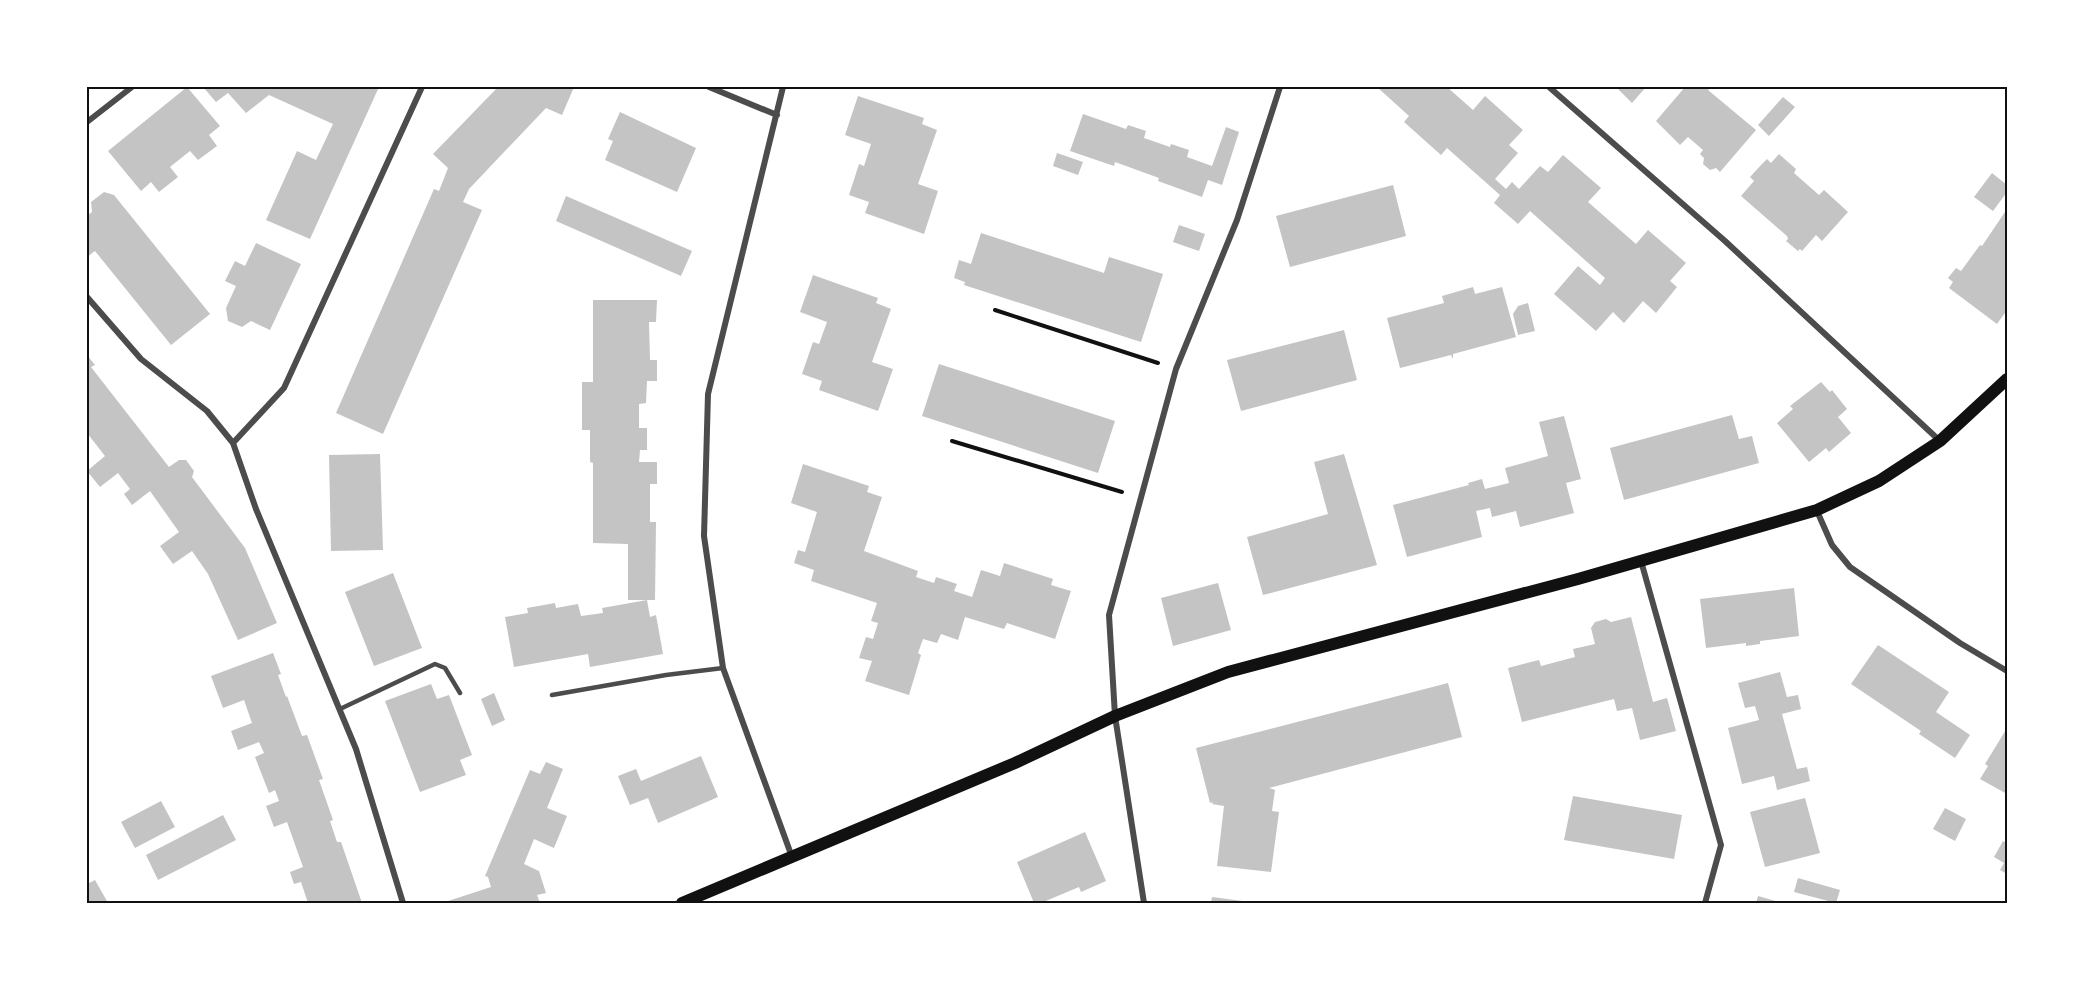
<svg xmlns="http://www.w3.org/2000/svg" width="2094" height="990" font-family="'Fira Sans Condensed',sans-serif">
	<style>
		.building { fill: #c4c4c4 }
		.lines { fill: none; stroke-linecap: round; stroke-linejoin: round }
		.path { stroke: #111; stroke-width: 4 }
		.service { stroke: #4c4c4c; stroke-width: 4.5 }
		.minor { stroke: #4c4c4c; stroke-width: 6 }
		.secondary { stroke: #111; stroke-width: 12 }
		.neatline { fill: none; stroke: #111; stroke-width: 2 }
	</style>
	<rect width="100%" height="100%" fill="#fff"/>
	<path class="building" d="M187,87L220,126L209,135L217,146L198,160L190,151L170,167L178,177L159,192L151,182L141,191L108,151Z
		M203,87H379L310,239L266,220L297,151L316,160L333,124L269,95L246,113L228,93L216,102Z
		M498,87H574L562,115L546,108L469,189L463,202L482,210L383,434L336,413L434,189L439,191L448,168L433,154Z
		M1377,87H1447L1473,110L1485,96L1523,130L1509,145L1518,153L1495,179L1506,189L1512,182L1519,189L1540,166L1548,172L1563,155L1601,188L1588,202L1636,244L1648,230L1686,263L1670,281L1677,287L1656,313L1643,301L1624,323L1613,312L1596,331L1554,294L1578,266L1600,285L1605,278L1530,211L1518,224L1494,203L1500,195L1447,148L1441,155L1404,122L1409,116Z
		M1616,87H1646L1632,103Z
		M1685,87H1711L1708,90L1756,130L1720,172L1716,168L1710,170L1703,164L1704,158L1700,154L1703,150L1688,137L1680,145L1656,121Z
		M858,96L924,118L922,124L937,130L918,184L938,191L924,234L865,213L869,202L849,195L859,164L864,166L871,144L845,135Z
		M1783,97L1795,107L1769,136L1758,125Z
		M620,112L696,148L677,192L605,160L613,141L608,139Z
		M1083,114L1126,129L1128,125L1146,131L1144,138L1170,147L1171,144L1189,150L1187,157L1212,166L1226,127L1239,132L1222,185L1208,180L1202,197L1158,181L1159,178L1115,162L1114,166L1070,151Z
		M1057,153L1083,162L1078,175L1053,166Z
		M1779,154L1796,169L1794,173L1819,195L1824,190L1848,212L1822,241L1816,235L1802,251L1800,249L1798,251L1786,241L1788,239L1787,236L1741,196L1754,181L1750,177L1762,164L1767,159L1771,163Z
		M1992,173L2007,185V192L1993,211L1974,197Z
		M1393,185L1406,236L1290,267L1276,216Z
		M104,192L114,195L210,314L171,345L95,251L87,257V216L92,212L91,202Z
		M566,196L692,251L681,276L556,221Z
		M2007,209V310L1997,324L1949,288L1953,282L1948,278L1956,268L1961,271L1980,245L1982,246Z
		M1179,225L1205,234L1199,251L1173,242Z
		M981,233L1104,273L1109,257L1163,274L1141,342L964,285L965,282L954,278L959,260L971,264Z
		M256,243L301,264L270,330L251,321L242,327L228,321L226,308L236,286L225,281L235,261L245,266Z
		M813,275L878,298L876,303L891,309L872,362L893,369L878,411L819,390L822,381L802,374L813,342L819,344L827,322L800,312Z
		M1473,287L1475,294L1502,287L1516,337L1453,354V359L1451,355L1400,368L1387,318L1444,303L1442,296Z
		M593,300H657L656,322H649L650,360H657V381H647L646,403L639,404V428H647V450H640L639,462H657V484H650V522H656L655,600H628V544L593,543V463L590,462V430H582V382H593Z
		M1528,303L1535,331L1518,335L1513,314L1518,306Z
		M1344,330L1357,380L1241,411L1227,360Z
		M87,355L95,365L91,367L169,467L179,460H186L194,471L192,477L245,548L277,623L238,640L208,574L192,551L173,564L160,546L179,532L150,491L132,505L124,494L130,489L118,473L100,487L87,471L105,456L87,433Z
		M939,364L1115,421L1098,473L922,416Z
		M1821,382L1830,392L1832,390L1847,409L1838,417L1851,433L1829,452L1826,448L1809,462L1777,423L1793,409L1790,406Z
		M1732,415L1739,439L1752,436L1759,463L1624,500L1610,448Z
		M1564,416L1581,479L1566,483L1574,513L1520,527L1516,511L1492,517L1490,508L1476,511L1482,537L1407,557L1393,505L1469,485L1468,483L1482,479L1485,489L1509,483L1505,468L1548,456L1539,422Z
		M380,454L383,550L331,551L329,455Z
		M1344,454L1377,565L1263,595L1247,537L1328,514L1314,462Z
		M803,464L869,486L867,492L882,497L864,551L918,571L916,577L934,583L936,577L957,584L954,591L972,597L981,570L1000,576L1004,563L1053,579L1051,585L1071,591L1055,639L1007,623L1004,629L965,617L958,640L941,634L937,643L923,639L918,653L921,655L909,695L865,681L872,661L859,658L866,637L873,639L878,623L871,621L877,603L811,581L814,570L794,563L798,550L805,552L817,512L791,503Z
		M393,573L422,648L374,666L345,592Z
		M1218,583L1231,630L1173,646L1161,598Z
		M1794,588L1799,636L1760,641V644L1746,646V643L1706,648L1700,599Z
		M647,600L650,617L656,615L663,654L590,667L588,654L514,667L505,617L528,613L527,608L555,603L556,608L578,604L581,616L603,613L602,608Z
		M1631,617L1653,702L1667,698L1676,731L1640,740L1632,708L1617,711L1614,699L1522,722L1508,668L1539,660L1541,666L1575,657L1573,649L1595,644L1591,628L1595,622L1606,619L1611,622Z
		M1878,645L1949,692L1936,712L1970,735L1955,758L1919,734L1921,731L1851,684Z
		M273,653L281,674L278,675L286,697L287,696L302,736L307,735L323,779L319,780L333,820L330,821L337,842H341L362,903H308L301,882L294,884L290,872L303,867L287,822L274,827L266,806L279,801L275,790L269,793L255,757L264,753L259,742L238,750L231,731L252,723L244,700L223,708L211,676Z
		M1780,672L1787,697L1798,695L1801,709L1782,714L1797,769L1807,767L1810,781L1777,790L1774,776L1742,784L1728,728L1759,720L1755,706L1745,708L1738,683Z
		M1448,683L1462,737L1269,788L1275,790L1272,811L1279,812L1271,872L1217,866L1224,806L1212,804L1213,802L1210,803L1196,748Z
		M431,684L437,699L449,695L472,755L460,760L466,775L420,792L385,701Z
		M494,693L505,720L492,726L481,699Z
		M2007,728V794L1980,779L1988,766L1985,764Z
		M701,756L718,797L658,823L648,798L630,805L618,776L636,769L641,781Z
		M546,762L563,769L547,808L567,816L554,848L534,839L524,864L539,871L546,893L537,895L540,903H442L491,887L488,877L485,876L530,770L540,774Z
		M1573,796L1682,815L1674,859L1564,840Z
		M1805,798L1820,853L1765,867L1750,812Z
		M161,801L175,827L135,848L121,822Z
		M1945,808L1966,819L1955,841L1933,829Z
		M223,815L236,840L158,880L146,855Z
		M1085,832L1106,881L1081,892L1079,887L1041,903H1034L1017,862Z
		M2003,841L2007,843V874L2000,870L2004,863L1994,857Z
		M1798,878L1840,890L1836,903L1794,892Z
		M95,880L108,903H87V884Z
		M1758,896L1779,902V903H1756Z
		M1212,897L1250,902L1249,903H1211Z"/>
	<g class="lines">
		<path class="path" d="M995,310L1158,363
			M952,441L1122,492"/>
		<path class="service" d="M552,695L666,675L723,668
			M340,709L435,664L445,668L460,693"/>
		<path class="minor" d="M709,87L777,115
			M783,87L708,394L704,536L723,668L792,857
			M1549,87L1725,241L1940,441
			M87,122L132,87
			M87,297L141,359L207,411L233,443L256,509L356,749L403,903
			M233,443L284,388L422,87
			M1817,511L1832,545L1850,567L1960,643L2007,671
			M1641,561L1721,845L1705,903
			M1144,903L1115,716L1109,615L1176,369L1237,220L1280,87"/>
		<path class="secondary" d="M682,903L1015,763L1115,716L1228,672L1578,579L1817,510L1879,481L1940,441L2007,379"/>
	</g>
	<rect width="2094" height="990" fill="none" stroke="#ffffff" stroke-width="177"/>
	<rect x="88" y="88" width="1918" height="814" class="neatline"/>
</svg>
